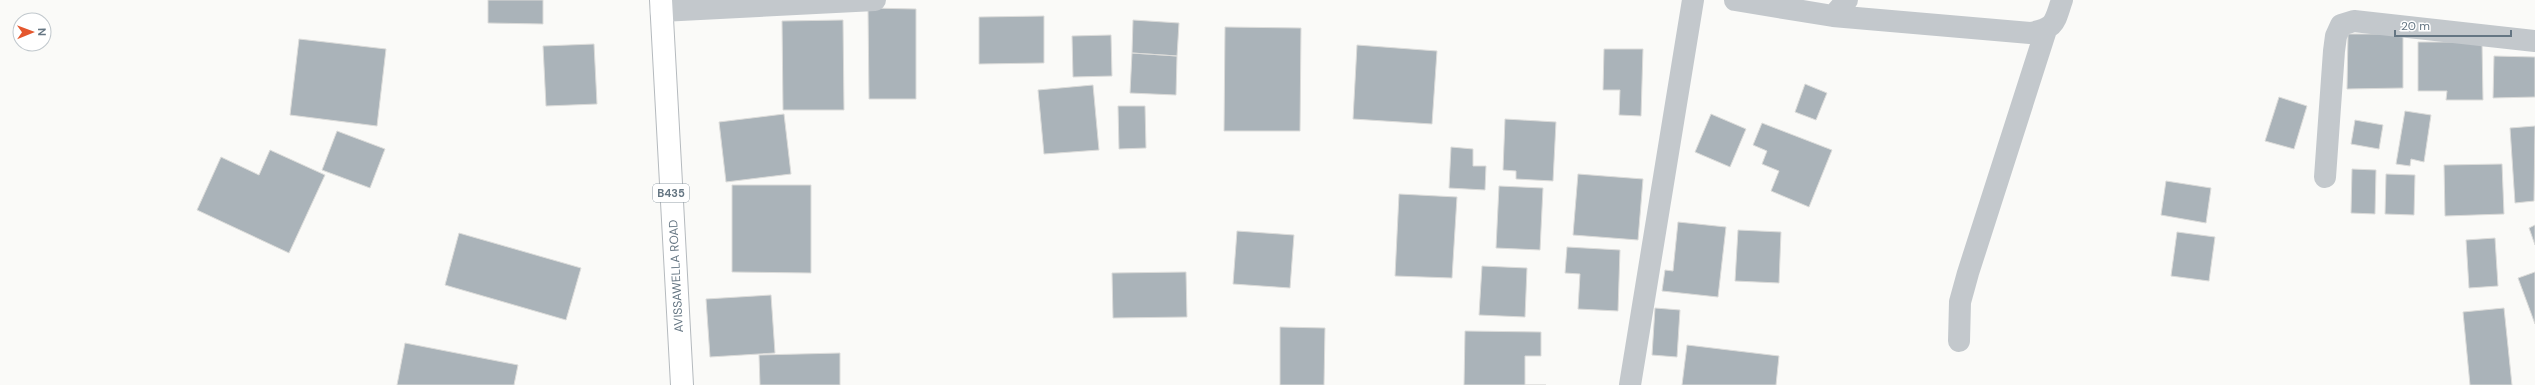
<svg xmlns="http://www.w3.org/2000/svg" width="2535" height="385" font-family="'DM Sans',sans-serif">
	<style>
		.building { fill: #aab3b9; stroke: #dcdcda }
		.lines { fill: none; stroke-linecap: round; stroke-linejoin: round }
		.major-casing { stroke: #b5babe; stroke-width: 24 }
		.minor { stroke: #c3c8cc; stroke-width: 22 }
		.major { stroke: #fff; stroke-width: 22 }
		.labels { text-anchor: middle; stroke-width: 4; stroke-linejoin: round; paint-order: stroke }
		.shield { fill: #fff; stroke: #939fa8; stroke-width: 1 }
		.shield-label { font-size: 11px; font-weight: bold; fill: #657683 }
		.street-label { font-size: 12px; fill: #657683; stroke: #fff }
	</style>
	<rect width="100%" height="100%" fill="#fafaf8"/>
	<path class="building" d="M488,0H543V24L488,23Z
		M868,8L916,9V99H869Z
		M1044,16V63L979,64V17Z
		M843,20L844,110H783L782,21Z
		M1133,20L1179,23L1177,56L1132,53Z
		M1225,27L1301,28L1300,131H1224Z
		M2348,34H2403V88L2347,89Z
		M1111,35L1112,76L1073,77L1072,36Z
		M299,39L386,49L377,126L290,115Z
		M2418,42H2482L2483,100H2446L2447,91H2418Z
		M594,44L597,104L546,106L543,46Z
		M1357,45L1437,51L1432,124L1353,119Z
		M1604,49H1643L1641,116L1619,115L1620,90H1603Z
		M1132,53L1177,56L1176,95L1130,93Z
		M2494,56L2535,57V97L2493,98Z
		M1805,84L1827,93L1816,120L1795,112Z
		M1093,85L1099,150L1044,154L1038,90Z
		M2279,97L2307,106L2294,149L2265,141Z
		M1118,106H1145L1146,148L1119,149Z
		M2405,111L2431,115L2424,162L2411,159L2410,166L2396,164Z
		M784,114L791,174L726,182L719,122Z
		M1711,114L1746,129L1730,167L1695,152Z
		M1505,119L1556,122L1553,181L1516,179V171L1503,170Z
		M2355,120L2383,125L2379,149L2351,144Z
		M1762,123L1832,150L1809,207L1771,191L1779,171L1762,164L1767,151L1753,145Z
		M2535,126L2534,201L2515,203L2510,128Z
		M337,131L385,149L370,188L322,170Z
		M1451,147L1473,149V166H1486L1485,190L1449,188Z
		M270,150L325,175L289,253L197,210L221,157L259,175Z
		M2502,164L2504,214L2445,216L2444,165Z
		M2352,169L2376,170L2375,214L2351,213Z
		M1578,174L1643,179L1638,240L1573,235Z
		M2386,174L2415,175L2414,215L2385,214Z
		M2166,181L2211,188L2206,223L2161,215Z
		M732,185H811V273L732,272Z
		M1499,186L1543,188L1540,250L1496,248Z
		M1399,194L1457,197L1452,278L1395,276Z
		M1678,222L1726,227L1718,297L1662,291L1665,270L1673,271Z
		M2535,225V245L2529,228Z
		M1738,230L1781,232L1779,283L1735,281Z
		M1237,231L1294,235L1290,288L1233,284Z
		M2177,232L2215,237L2209,281L2171,276Z
		M459,233L581,268L566,320L445,285Z
		M2495,238L2498,286L2469,288L2466,240Z
		M1567,247L1620,250L1618,311L1578,309L1580,274L1565,273Z
		M1482,266L1527,268L1525,317L1479,315Z
		M1186,272L1187,317L1113,318L1112,273Z
		M2535,272V324L2518,278Z
		M771,295L775,353L710,357L706,299Z
		M1655,308L1680,310L1677,357L1652,355Z
		M2504,308L2512,385H2470L2463,312Z
		M1280,327L1325,328L1324,385H1280Z
		M1465,331L1541,332V356H1525V385H1546H1464Z
		M405,343L518,365L514,385H397Z
		M1687,345L1779,356L1776,385H1682Z
		M840,353V385H760L759,355Z"/>
	<g class="lines">
		<defs>
			<path id="major" d="M661,0L682,385"/>
		</defs>
		<use href="#major" class="major-casing"/>
		<path class="minor" d="M1735,0L1833,16L1847,0
			M661,11L875,0
			M1833,16L2030,33C2056,28 2054,23 2062,0
			M2325,177L2334,51L2336,36L2341,25L2354,21L2535,41
			M1959,341L1960,302L1968,273L2046,30
			M1630,385L1693,0"/>
		<use href="#major" class="major"/>
	</g>
	<g class="labels">
		<rect class="shield" x="653" y="184" width="36" height="18" rx="3"/>
		<g class="shield-label">
			<text x="671" y="197">B435</text>
		</g>
		<g class="street-label">
			<text transform="translate(676 276) rotate(-93)" y="4">AVISSAWELLA ROAD</text>
		</g>
	</g>
	<g transform="translate(32 32) rotate(89)"><circle r="19" fill="#ffffff" stroke="#c1c8cd"/>
	<path d="M0-3L7 15L0 10L-7 15Z" fill="#e4572e"/>
	<text y="-6" font-size="11" font-weight="bold" text-anchor="middle" fill="#657683">N</text>
	</g>
	<path d="M2395 30v6h116v-6" fill="none" stroke="#657683" stroke-width="2"/>
	<text x="2401" y="30" font-size="12" fill="#657683" stroke="#ffffff" stroke-width="3" paint-order="stroke">20 m</text>
</svg>
